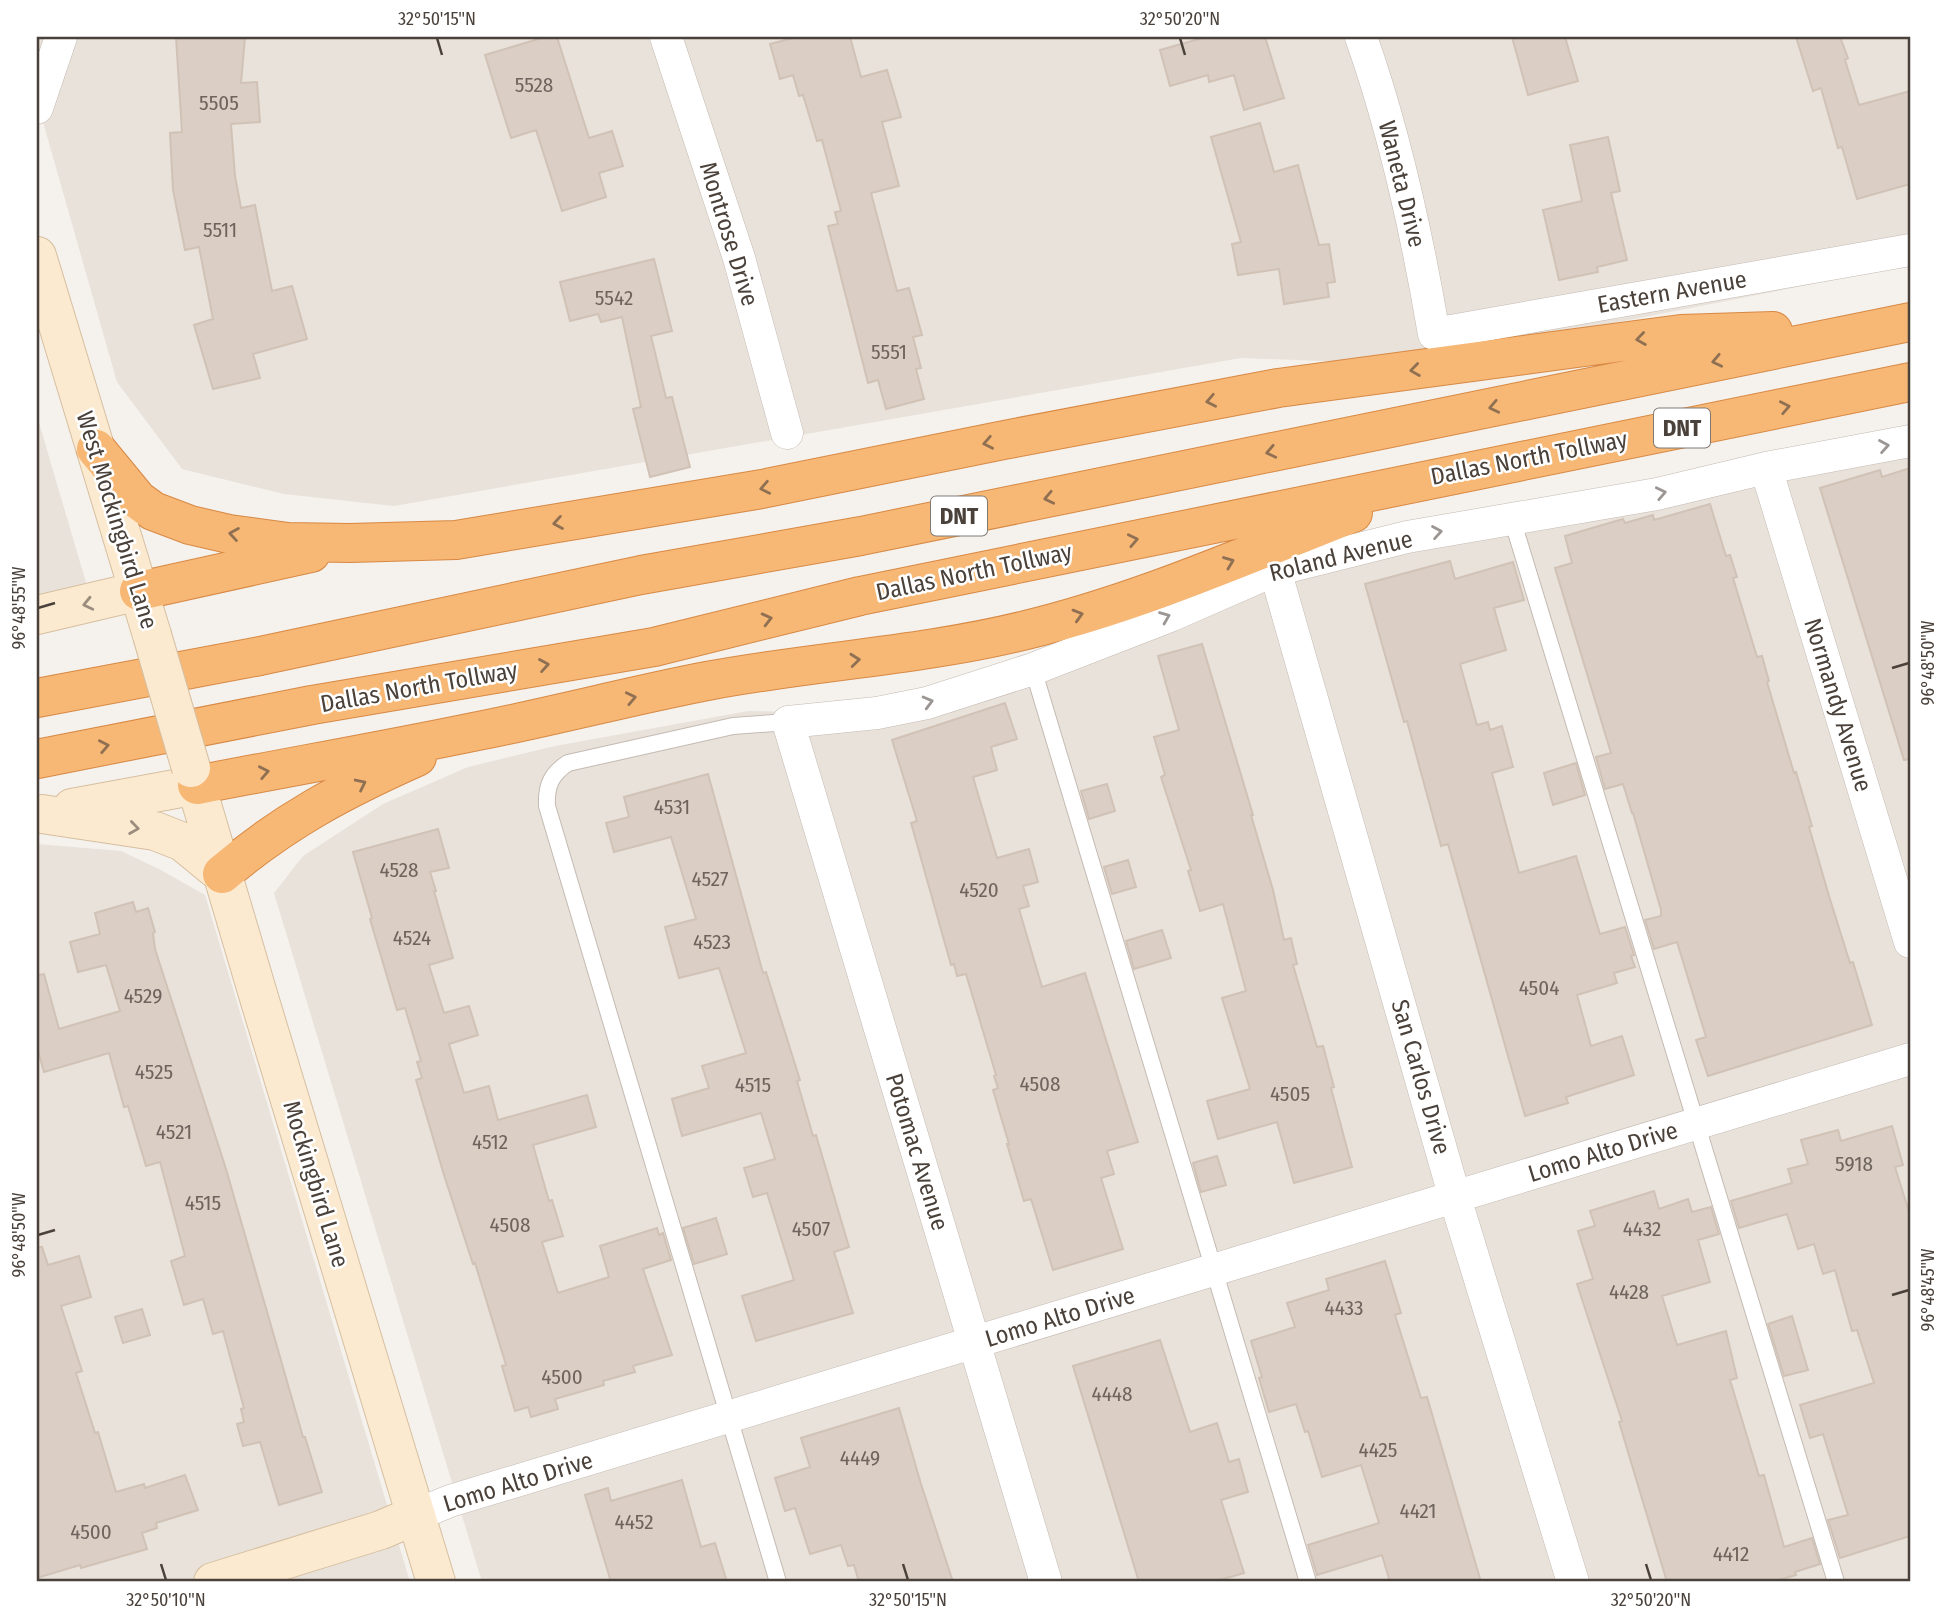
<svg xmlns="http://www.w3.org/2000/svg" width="1947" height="1619" font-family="'Fira Sans Condensed',sans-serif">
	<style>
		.residential { fill: #e9e2db }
		.building { fill: #dacec5; stroke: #d1c2b6; stroke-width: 2 }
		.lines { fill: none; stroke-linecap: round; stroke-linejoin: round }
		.lane-casing { stroke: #c4bab2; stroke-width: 18 }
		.street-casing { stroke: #c4bab2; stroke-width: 33 }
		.secondary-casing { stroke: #d6bfa0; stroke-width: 40 }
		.highway-casing { stroke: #d78944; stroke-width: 40 }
		.lane { stroke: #fff; stroke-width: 16 }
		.street { stroke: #fff; stroke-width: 32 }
		.secondary { stroke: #fcead0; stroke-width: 38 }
		.highway { stroke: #f7b775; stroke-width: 38 }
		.secondary-bridge-casing { stroke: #d6bfa0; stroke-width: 40; stroke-linecap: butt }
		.secondary-bridge { stroke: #fcead0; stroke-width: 38 }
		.oneway { stroke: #8f7052 }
		.oneway2 { stroke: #9b9693 }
		.oneway3 { stroke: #9a8d7e }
		.ticks { fill: none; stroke: #4a413a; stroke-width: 2.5 }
		.labels { text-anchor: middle; stroke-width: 5; stroke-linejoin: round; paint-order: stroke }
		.number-label { font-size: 21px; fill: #6e645d }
		.shield { fill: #fff; stroke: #807a75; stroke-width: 2 }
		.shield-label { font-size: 23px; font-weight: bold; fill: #4a413a }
		.street-label { font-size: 24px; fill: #4a413a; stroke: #fff }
		.neatline { fill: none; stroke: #4a413a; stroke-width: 2.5 }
		.ticks-label { font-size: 18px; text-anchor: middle; fill: #4a413a }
	</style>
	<rect width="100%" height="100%" fill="#f5f1ec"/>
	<path class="residential" d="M37,37H1910V265L1404,364L1241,358L394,506L284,494L182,469L117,382L37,101Z
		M37,416L87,586L37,597Z
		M1910,431V1582H482L274,893L303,856L383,804L468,767L555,746L748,711L835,713L909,701L1169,609Z
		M37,844L121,851L159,869L205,895L410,1582H37Z"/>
	<path class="building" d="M176,37H245L241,83L257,82L260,122L231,124L235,176L241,208L255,205L272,291L292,286L307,339L253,354L260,378L213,389L194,325L213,319L199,247L185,250L173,190L170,133L182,132Z
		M545,37H557L589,138L612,131L623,166L599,173L606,197L562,211L536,130L511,138L485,55Z
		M797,37H850L861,77L887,70L901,117L882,122L899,186L871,193L897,291L909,288L922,335L913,337L921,368L916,369L924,399L886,409L878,380L868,383L828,226L838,224L835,212L841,211L822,140L817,141L803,95L799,96L793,75L780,79L770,44Z
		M1206,37H1265L1284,98L1244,110L1234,75L1209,82L1208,75L1170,86L1160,50Z
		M1512,37H1565L1578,81L1528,95Z
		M1796,37H1840L1848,58L1845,60L1859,105L1910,91V184L1857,199L1842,147L1838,148L1821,88L1813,91Z
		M1260,123L1274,172L1298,165L1319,245L1329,244L1335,282L1327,283L1329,297L1284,304L1279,269L1238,275L1232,244L1241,242L1211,137Z
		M1608,137L1620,191L1611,193L1627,260L1597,267L1598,272L1559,280L1543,210L1582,201L1570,145Z
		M654,259L672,331L651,336L666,398L672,397L690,467L650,477L633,409L641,407L622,317L601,322L598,314L570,321L560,282Z
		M1910,468V759L1904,760L1820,488L1880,470L1882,477Z
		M1710,504L1726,556L1730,555L1737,577L1733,578L1757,657L1762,656L1769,681L1767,682L1794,773L1796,772L1812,826L1809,827L1829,896L1850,963L1853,962L1872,1025L1708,1076L1696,1040L1706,1037L1677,942L1654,949L1645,920L1661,916V910L1633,813H1632L1623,784L1605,789L1596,757L1611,753L1555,568L1572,563L1565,536L1623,519L1625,523L1653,515L1654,520Z
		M1450,561L1455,579L1513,562L1524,600L1494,608L1506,650L1460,664L1477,725L1488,722L1490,730L1502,726L1513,767L1492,773L1519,873L1576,856L1600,934L1625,927L1634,955L1631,956L1635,967L1614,973L1617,983L1577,995L1591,1046L1622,1036L1634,1075L1566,1097L1568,1103L1525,1116L1448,844L1441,846L1407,721L1404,722L1365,584Z
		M1202,644L1253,815H1251L1273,890L1284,940L1291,938L1297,964L1293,965L1317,1047L1323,1046L1334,1087L1331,1088L1352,1167L1294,1183L1277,1122L1218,1139L1207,1101L1250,1089L1222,998L1246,991L1223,904L1200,911L1188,871L1191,870L1161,777L1165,775L1154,737L1179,730L1158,656Z
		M1005,703L1017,739L991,747L997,770L973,777L997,858L1029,849L1038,882L1023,886L1029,906L1019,909L1042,987L1085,973L1138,1142L1107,1151L1114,1174L1101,1178L1123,1249L1053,1270L1031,1199L1024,1201L1007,1144H1009L993,1090L998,1088L994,1076L996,1075L966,974L957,976L954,964L951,965L911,823L917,821L892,740Z
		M1576,763L1585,795L1553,805L1544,773Z
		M708,774L763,973L766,972L800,1080L797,1081L813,1136L816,1135L849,1247L834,1252L853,1313L756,1341L742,1296L794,1280L767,1193L753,1197L744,1168L775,1159L761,1113L682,1136L672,1099L709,1088L702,1066L746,1053L719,968L679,978L665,927L696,919L671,837L614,852L606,823L629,817L624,797Z
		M1107,784L1115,811L1089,819L1081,791Z
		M438,829L449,868L430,872L436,891H434L453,958L429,965L444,1013L469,1006L478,1035L449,1044L464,1093L489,1086L498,1120L587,1095L596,1127L533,1145L549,1201L552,1200L563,1236L542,1242L558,1293L609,1277L600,1246L657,1228L659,1235L663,1233L671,1260L643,1269L672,1355L633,1366L635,1372L603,1381L604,1385L555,1399L558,1409L531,1417L528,1407L515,1411L502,1366L506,1365L475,1263L473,1264L444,1175L416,1080L422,1078L417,1062L421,1061L405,1008L397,1010L370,919L372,918L353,852Z
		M1128,860L1136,887L1112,894L1104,867Z
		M133,902L136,912L148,908L155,932L153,933L155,949L226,1169L303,1437H305L322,1492L279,1505L260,1442L243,1446L237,1424L244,1422L241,1409L244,1408L223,1331L213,1334L203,1299L184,1305L171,1261L185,1256L160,1162L146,1166L128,1106L124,1107L109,1053L44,1072L37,1047V975L44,974L59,1029L120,1011L106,965L78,972L70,942L100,934L95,913Z
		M1162,930L1171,958L1134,969L1126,941Z
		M1892,1126L1903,1165L1895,1167L1910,1215V1536L1840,1558L1828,1520L1848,1515L1823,1434L1810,1438L1800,1405L1874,1383L1857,1330L1852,1331L1835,1270L1823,1274L1814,1244L1798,1249L1787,1214L1739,1228L1731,1201L1792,1183L1788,1169L1808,1164L1801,1140L1838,1130L1841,1141Z
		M1217,1156L1226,1185L1201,1192L1193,1163Z
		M1654,1191L1659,1209L1688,1199L1692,1212L1711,1207L1719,1234L1698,1240L1710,1282L1662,1296L1677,1345L1726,1331L1737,1378L1730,1380L1759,1476L1764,1475L1784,1547L1812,1538L1820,1564L1795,1572L1796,1575L1772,1582H1667L1619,1422L1622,1421L1577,1284L1593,1279L1578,1231L1595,1226L1590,1211Z
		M716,1218L727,1254L694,1264L683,1228Z
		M37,1247H42L48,1265L79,1256L91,1297L61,1306L82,1371L76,1373L95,1433L98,1432L116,1492L144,1484L145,1488L185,1475L198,1510L156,1523L157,1528L142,1533L147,1549L81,1568L80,1565L37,1578Z
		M1385,1261L1401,1313L1395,1315L1421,1398L1427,1397L1481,1582H1390L1382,1555L1317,1575L1308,1545L1379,1523L1361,1465L1322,1477L1308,1431L1305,1432L1296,1404L1269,1412L1259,1378L1262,1377L1251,1341L1295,1327L1287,1303L1329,1290L1326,1279Z
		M142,1309L150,1335L123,1343L115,1317Z
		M1792,1316L1808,1370L1784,1376L1768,1324Z
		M1160,1340L1190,1432L1217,1423L1229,1462L1239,1459L1248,1492L1221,1500L1244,1573L1213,1582H1139L1073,1366Z
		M899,1408L921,1484L953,1582H859L854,1565L848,1566L841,1545L810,1554L795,1508L785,1511L775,1478L810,1467L801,1438Z
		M682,1480L701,1547L715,1543L727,1582H611L585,1495L608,1488L611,1501Z"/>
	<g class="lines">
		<defs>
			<path id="lane" d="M1512,519L1836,1582
				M1033,669L1308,1582
				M778,1582L547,806C546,786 551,774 568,763L733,726L788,722"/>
			<path id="street" d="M666,37L739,258L787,433
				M1361,37C1395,133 1417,234 1434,334L1910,250
				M37,108L61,37
				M1766,468L1910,942
				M1275,570L1455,1198L1573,1582
				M416,1515L450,1501L1910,1059
				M1046,1582L788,722L877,713L927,703L1033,669L1172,615L1275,570L1407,537L1657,494L1766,468L1910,441"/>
			<path id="secondary" d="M37,256L152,635
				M37,615L139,591
				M191,768L260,1001L436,1582
				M72,808L197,785
				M42,814L155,831L183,842L222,874
				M213,1582L381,1530L416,1515"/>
			<path id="highway" d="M96,449L138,500L153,511L190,525L229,534L288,542L350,543L456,540L762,489L1004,440L1278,388L1681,334L1773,331
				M139,591L311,553
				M37,698L260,656L641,575L861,536L1910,322
				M37,759L312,705L654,647L860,596L1910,382
				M197,785C289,767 381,751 473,732C551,717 629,696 707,681C813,661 921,656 1026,630C1138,603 1246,555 1353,513
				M222,874C284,821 343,790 417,757"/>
		</defs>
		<use href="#lane" class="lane-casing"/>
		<use href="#street" class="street-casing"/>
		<use href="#secondary" class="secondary-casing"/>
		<use href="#highway" class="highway-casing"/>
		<use href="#lane" class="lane"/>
		<use href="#street" class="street"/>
		<use href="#secondary" class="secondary"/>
		<use href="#highway" class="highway"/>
		<defs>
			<path id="secondary-bridge" d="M152,635L191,768"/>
		</defs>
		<use href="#secondary-bridge" class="secondary-bridge-casing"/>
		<use href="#secondary-bridge" class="secondary-bridge"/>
	</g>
	<defs><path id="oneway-chevron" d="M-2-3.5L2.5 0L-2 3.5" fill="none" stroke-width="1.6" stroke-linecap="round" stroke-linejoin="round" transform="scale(1.75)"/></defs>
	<g class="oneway">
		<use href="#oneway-chevron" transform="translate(1641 339) rotate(172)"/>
		<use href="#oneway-chevron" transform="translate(1717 361) rotate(168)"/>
		<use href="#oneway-chevron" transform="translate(1415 370) rotate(172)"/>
		<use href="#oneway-chevron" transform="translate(1211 401) rotate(169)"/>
		<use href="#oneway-chevron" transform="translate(1494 407) rotate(168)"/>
		<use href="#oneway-chevron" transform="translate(1785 407) rotate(-11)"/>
		<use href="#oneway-chevron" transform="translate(988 443) rotate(169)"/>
		<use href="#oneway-chevron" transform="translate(1271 452) rotate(168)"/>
		<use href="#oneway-chevron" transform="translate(765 488) rotate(169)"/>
		<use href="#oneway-chevron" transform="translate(1049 498) rotate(168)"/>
		<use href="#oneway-chevron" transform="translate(558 523) rotate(170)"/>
		<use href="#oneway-chevron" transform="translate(234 534) rotate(-171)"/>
		<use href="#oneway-chevron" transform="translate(1133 540) rotate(-12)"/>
		<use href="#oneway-chevron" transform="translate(1229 562) rotate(-21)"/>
		<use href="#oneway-chevron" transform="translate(1078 615) rotate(-16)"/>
		<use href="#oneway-chevron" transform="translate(767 619) rotate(-14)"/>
		<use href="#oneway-chevron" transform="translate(855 660) rotate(-6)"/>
		<use href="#oneway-chevron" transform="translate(544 665) rotate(-10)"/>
		<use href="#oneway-chevron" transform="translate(631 698) rotate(-12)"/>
		<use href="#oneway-chevron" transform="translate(104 746) rotate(-11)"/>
		<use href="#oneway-chevron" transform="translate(264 772) rotate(-11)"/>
		<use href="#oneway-chevron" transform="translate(361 784) rotate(-26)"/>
	</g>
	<g class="oneway2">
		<use href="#oneway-chevron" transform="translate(1884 446) rotate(-10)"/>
		<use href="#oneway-chevron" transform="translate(1661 493) rotate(-12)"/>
		<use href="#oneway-chevron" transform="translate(1437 532) rotate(-10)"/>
		<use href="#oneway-chevron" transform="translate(1165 617) rotate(-22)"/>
		<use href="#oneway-chevron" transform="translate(928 702) rotate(-15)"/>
	</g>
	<g class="oneway3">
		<use href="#oneway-chevron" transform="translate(88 604) rotate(167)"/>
		<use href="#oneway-chevron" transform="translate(134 828) rotate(8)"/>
	</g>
	<path class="ticks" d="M437,38L442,55M1180,38L1185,55M38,608L55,603M1892,668L1909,663M38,1235L55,1230M1892,1295L1909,1290M161,1564L166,1580M903,1564L908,1580M1646,1564L1651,1580"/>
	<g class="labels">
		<g class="number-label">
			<text x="534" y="92">5528</text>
			<text x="219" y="110">5505</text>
			<text x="220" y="237">5511</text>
			<text x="614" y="305">5542</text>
			<text x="889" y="359">5551</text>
			<text x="672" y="814">4531</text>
			<text x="399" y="877">4528</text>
			<text x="710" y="886">4527</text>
			<text x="979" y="897">4520</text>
			<text x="412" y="945">4524</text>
			<text x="712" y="949">4523</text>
			<text x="1539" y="995">4504</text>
			<text x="143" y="1003">4529</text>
			<text x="154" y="1079">4525</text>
			<text x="1040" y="1091">4508</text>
			<text x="753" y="1092">4515</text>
			<text x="1290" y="1101">4505</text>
			<text x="174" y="1139">4521</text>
			<text x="490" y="1149">4512</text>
			<text x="1854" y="1171">5918</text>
			<text x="203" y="1210">4515</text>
			<text x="510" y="1232">4508</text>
			<text x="811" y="1236">4507</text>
			<text x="1642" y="1236">4432</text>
			<text x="1629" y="1299">4428</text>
			<text x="1344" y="1315">4433</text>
			<text x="562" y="1384">4500</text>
			<text x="1112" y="1401">4448</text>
			<text x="1378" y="1457">4425</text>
			<text x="860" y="1465">4449</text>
			<text x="1418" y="1518">4421</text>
			<text x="634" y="1529">4452</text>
			<text x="91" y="1539">4500</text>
			<text x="1731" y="1561">4412</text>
		</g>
		<g class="shield">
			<rect x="1654" y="408.5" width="56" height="39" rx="5"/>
			<rect x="931" y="496.5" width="56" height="39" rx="5"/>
		</g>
		<g class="shield-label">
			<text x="1682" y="436">DNT</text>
			<text x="959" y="524">DNT</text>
		</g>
		<g class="street-label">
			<text transform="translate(1402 184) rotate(76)" y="8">Waneta Drive</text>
			<text transform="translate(729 234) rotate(73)" y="8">Montrose Drive</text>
			<text transform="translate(1672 292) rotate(-10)" y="8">Eastern Avenue</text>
			<text transform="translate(1529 458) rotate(-11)" y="8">Dallas North Tollway</text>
			<text transform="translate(117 520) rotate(73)" y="8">West Mockingbird Lane</text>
			<text transform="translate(1341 556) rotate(-14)" y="8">Roland Avenue</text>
			<text transform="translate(974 572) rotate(-12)" y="8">Dallas North Tollway</text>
			<text transform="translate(419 687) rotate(-10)" y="8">Dallas North Tollway</text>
			<text transform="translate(1838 705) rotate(73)" y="8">Normandy Avenue</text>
			<text transform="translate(1421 1077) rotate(74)" y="8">San Carlos Drive</text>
			<text transform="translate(917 1152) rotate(73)" y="8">Potomac Avenue</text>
			<text transform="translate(1603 1152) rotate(-17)" y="8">Lomo Alto Drive</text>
			<text transform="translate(316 1184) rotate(73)" y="8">Mockingbird Lane</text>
			<text transform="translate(1060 1317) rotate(-17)" y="8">Lomo Alto Drive</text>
			<text transform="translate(518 1482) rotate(-17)" y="8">Lomo Alto Drive</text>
		</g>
	</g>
	<rect width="1947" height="1619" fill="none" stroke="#ffffff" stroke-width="77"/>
	<rect x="38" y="38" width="1871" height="1542" class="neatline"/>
	<g class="ticks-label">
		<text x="437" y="25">32°50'15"N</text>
		<text x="1180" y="25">32°50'20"N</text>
		<text transform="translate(19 608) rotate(-90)" y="6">96°48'55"W</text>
		<text transform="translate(1928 663) rotate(-90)" y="6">96°48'50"W</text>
		<text transform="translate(19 1235) rotate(-90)" y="6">96°48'50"W</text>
		<text transform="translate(1928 1290) rotate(-90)" y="6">96°48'45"W</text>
		<text x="166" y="1606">32°50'10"N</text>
		<text x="908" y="1606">32°50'15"N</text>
		<text x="1651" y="1606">32°50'20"N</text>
	</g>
</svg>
